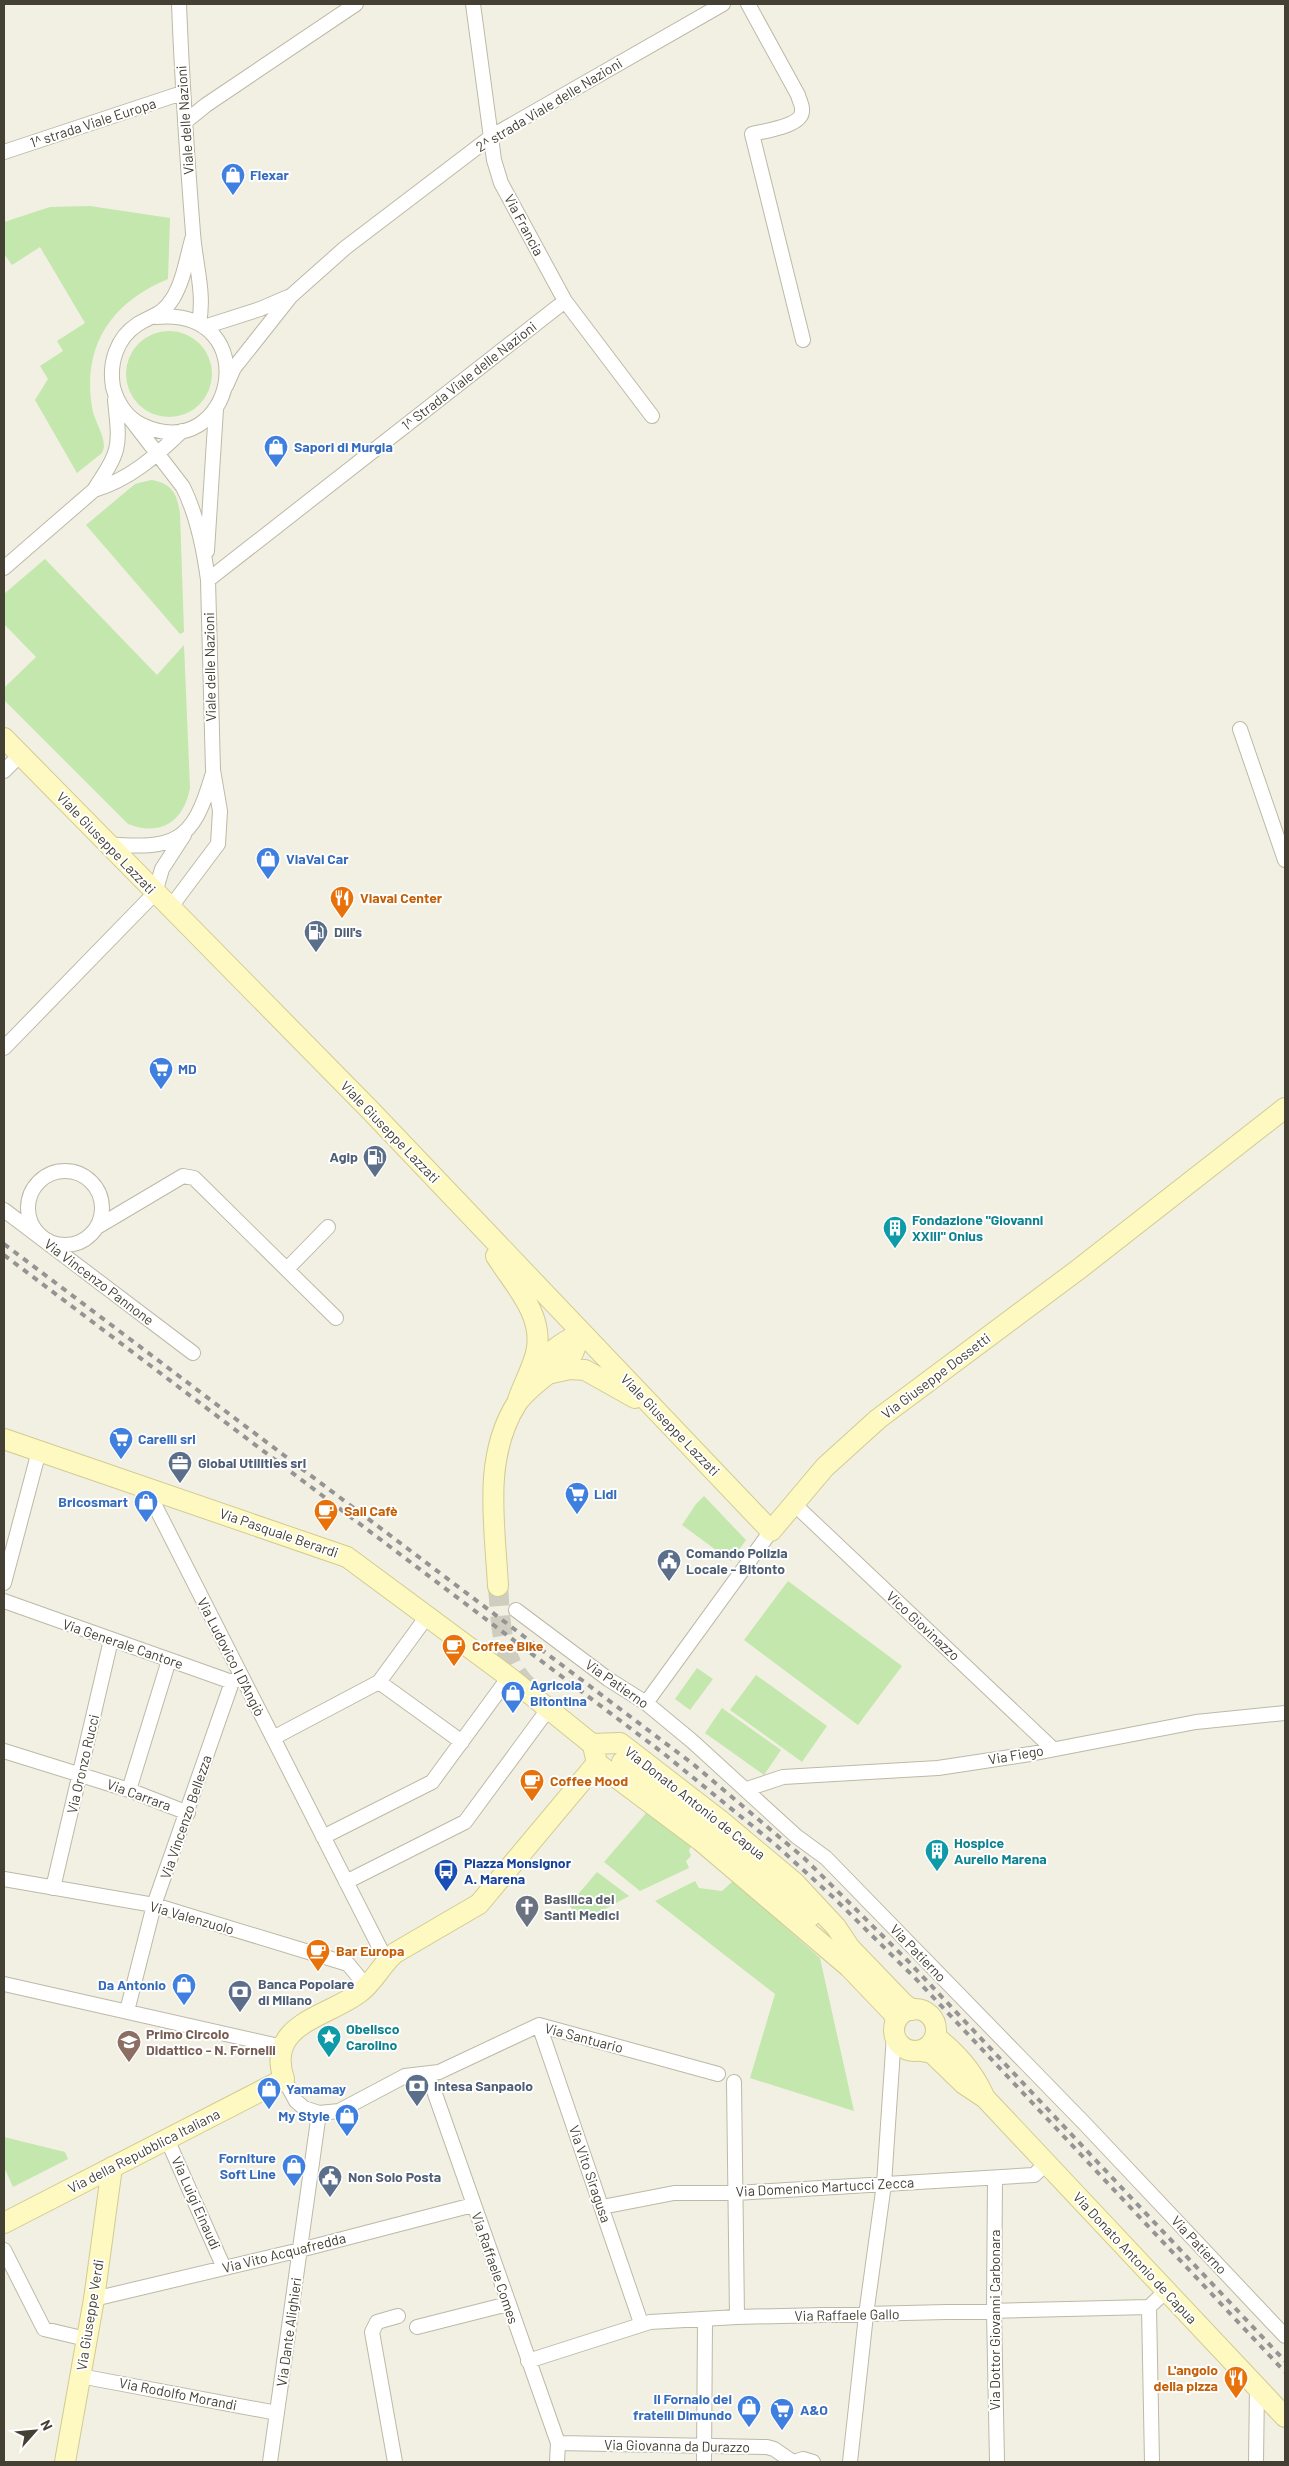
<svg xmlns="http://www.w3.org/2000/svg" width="1289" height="2466" font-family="Barlow,sans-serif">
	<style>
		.green { fill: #c3e7ac }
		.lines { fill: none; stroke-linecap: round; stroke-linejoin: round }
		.secondary-tunnel { stroke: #cfcdc0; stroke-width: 20; stroke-dasharray: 20 10; stroke-linecap: butt }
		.street-casing { stroke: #bdb9a6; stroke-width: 16 }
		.secondary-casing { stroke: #d2cb93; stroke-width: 22 }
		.street { stroke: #fff; stroke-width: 14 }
		.secondary { stroke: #fef9c1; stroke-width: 20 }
		.rail { stroke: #949494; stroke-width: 4; stroke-dasharray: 6 6; stroke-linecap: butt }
		.labels { text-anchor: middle; stroke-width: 4; stroke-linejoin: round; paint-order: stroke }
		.street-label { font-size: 14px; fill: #444034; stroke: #fff }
		.shop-label { font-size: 14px; font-weight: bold; fill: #366cbe; stroke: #fff; text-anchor: start }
		.food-label { font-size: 14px; font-weight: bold; fill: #c56008; stroke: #fff; text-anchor: start }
		.service-label { font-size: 14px; font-weight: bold; fill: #4e5e75; stroke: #fff; text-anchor: start }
		.culture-label { font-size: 14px; font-weight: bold; fill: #0d838f; stroke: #fff; text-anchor: start }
		.transit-label { font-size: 14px; font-weight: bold; fill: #164399; stroke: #fff; text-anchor: start }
		.worship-label { font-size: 14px; font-weight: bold; fill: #5b616d; stroke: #fff; text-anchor: start }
		.education-label { font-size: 14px; font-weight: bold; fill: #785e54; stroke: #fff; text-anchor: start }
	</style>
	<rect width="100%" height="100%" fill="#f2f0e3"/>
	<path class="green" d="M90,206L170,218L168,279C112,302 82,345 92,407C94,421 104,433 104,447L102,453L77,473L35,400L48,379L40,366L63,351L57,341L85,323L40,247L12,265L4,254V222L50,207Z
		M126 374a43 43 0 1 1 86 0a43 43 0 1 1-86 0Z
		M151,480C172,483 177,494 180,513L184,632L180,634L86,525L135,484Z
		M45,559L157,675L184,645L190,788C184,821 161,837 128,824L4,700V688L36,657L4,624V594Z
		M704,1496L746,1540L731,1561L682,1525L696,1504Z
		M788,1581L902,1666L858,1725L744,1640Z
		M697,1668L713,1679L690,1710L675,1699Z
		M756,1675L827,1726L802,1762L730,1710Z
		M722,1708L781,1750L764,1775L705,1733Z
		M648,1811L693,1844L689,1850L691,1856L686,1861L689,1868L640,1891L604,1862Z
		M597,1872L629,1896L581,1922L569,1905Z
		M695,1881L699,1888L722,1891L733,1881L820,1958L854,2111L750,2078L775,1994L655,1901Z
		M4,2137L65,2152L68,2159L13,2187L4,2167Z"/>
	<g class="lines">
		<path class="secondary-tunnel" d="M498,1586C501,1624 500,1660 529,1688"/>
		<defs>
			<path id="street" d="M179,4C182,80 187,156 193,233C195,263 205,293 199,323
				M473,4L494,160L501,183L565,301L652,416
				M748,4L798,95C799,100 803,106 802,111C802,126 764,131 752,134L803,340
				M185,122L206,105L356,4
				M4,152L182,93
				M156,317C268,307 234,468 142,425C127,418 117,403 113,387C109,364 116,338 138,324C152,315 162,316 173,298C184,280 187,256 193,236
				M204,327L260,309L288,297
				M226,386L234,368L291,296L345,248L492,136L723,4
				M126,413L183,487C197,515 204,550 208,580L213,770L220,811L218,844L170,908
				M94,490C121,449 120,448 115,400
				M207,551L216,409
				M4,568L94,490C129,480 156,456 182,431
				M208,580L565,301
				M1240,729L1285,860
				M4,771L20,755
				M107,844C175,850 193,842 212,776
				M4,1048L155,893L162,869L184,835
				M28 1208a37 37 0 1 1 74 0a37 37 0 1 1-74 0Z
				M4,1210L193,1353
				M97,1227L183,1176L194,1178L336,1318
				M287,1269L328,1227
				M146,1488L386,1960
				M793,1503L1053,1749
				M4,1583L39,1451
				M4,1601L232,1682L241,1678
				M516,1610L608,1679L646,1703L692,1741L796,1836L826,1858L1085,2124L1285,2336
				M379,1682L462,1742
				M646,1703L771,1531
				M273,1738L379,1682L428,1615
				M4,1751L129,1790L188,1813
				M747,1789L783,1777L938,1768L1030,1754L1196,1722L1285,1713
				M129,1790L169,1660
				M323,1837L432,1782L509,1677
				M4,1879L154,1905L348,1964L367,1987
				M346,1882L465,1822L549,1708
				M53,1888L111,1640
				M4,1984L283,2047
				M127,2011L154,1905L232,1682
				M539,2025L641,2323
				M428,2074L558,2443L557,2462
				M284,2079L296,2101L304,2108L319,2113L339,2111L405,2076L439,2072L539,2025L718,2074
				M734,2082L737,2317
				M167,2139L224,2268
				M995,2178L994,2311L997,2462
				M602,2207L674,2193H736L1034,2175L1046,2164
				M4,2250L44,2329L86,2339
				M94,2299L300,2250L473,2205
				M1149,2307L1152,2462
				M417,2327L508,2304
				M528,2361L650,2322L737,2317L1149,2307L1166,2291
				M80,2376L277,2413
				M558,2443L767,2447L774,2449L793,2462
				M270,2462L319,2113
				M395,2462L372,2332L377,2322L398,2316
				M704,2462L705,2320
				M794,2462L803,2459L813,2462
				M850,2462L866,2315L884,2184L894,2035
				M1256,2462L1257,2387"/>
			<path id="secondary" d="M4,738L371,1111L771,1531L825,1467L878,1419L1079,1269L1285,1108
				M496,1256C515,1286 545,1316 536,1353C532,1369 523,1385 518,1400
				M552,1373L570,1369L585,1370L635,1398
				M533,1374C544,1354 561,1343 581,1333
				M4,1439L347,1557L509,1677L592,1744
				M498,1586C495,1525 482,1458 517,1403C527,1388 552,1371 566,1360L573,1353L581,1333
				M592,1744L620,1743L721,1821L795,1883L836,1927L850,1948L902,2002L912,2010
				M594,1750L597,1763L701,1841L849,1967L893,2013L896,2021
				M622,1762L718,1837L811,1916
				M894 2030a21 21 0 1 1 42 0a21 21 0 1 1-42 0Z
				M935,2036C956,2053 972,2070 983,2094
				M921,2051L932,2053L964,2084L985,2098L1285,2417
				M4,2223L284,2079C265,2024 327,2017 359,1993C374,1982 381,1965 395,1953L479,1904L597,1763
				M65,2462L94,2299L112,2167"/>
		</defs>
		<use href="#street" class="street-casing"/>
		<use href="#secondary" class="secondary-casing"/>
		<use href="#street" class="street"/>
		<use href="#secondary" class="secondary"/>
		<path class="rail" d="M4,1244L693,1764L804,1858L908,1961L1285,2361
			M4,1255L663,1753L777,1846L834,1898L916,1979L1285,2372"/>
	</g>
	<defs>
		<symbol id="shop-pin" viewBox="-11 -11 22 30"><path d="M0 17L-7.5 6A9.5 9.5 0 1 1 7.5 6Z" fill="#3f7fe0" stroke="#fff"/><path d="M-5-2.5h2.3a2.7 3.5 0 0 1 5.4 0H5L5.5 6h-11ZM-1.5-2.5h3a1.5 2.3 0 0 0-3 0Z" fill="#fff"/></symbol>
		<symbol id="restaurant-pin" viewBox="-11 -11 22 30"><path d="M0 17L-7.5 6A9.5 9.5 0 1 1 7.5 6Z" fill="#e8710a" stroke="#fff"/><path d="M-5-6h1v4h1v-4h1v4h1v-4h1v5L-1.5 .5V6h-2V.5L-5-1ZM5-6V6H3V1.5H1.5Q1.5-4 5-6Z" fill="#fff"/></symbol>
		<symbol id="fuel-pin" viewBox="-11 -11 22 30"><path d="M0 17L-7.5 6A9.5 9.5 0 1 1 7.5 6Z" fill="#5c6f8a" stroke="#fff"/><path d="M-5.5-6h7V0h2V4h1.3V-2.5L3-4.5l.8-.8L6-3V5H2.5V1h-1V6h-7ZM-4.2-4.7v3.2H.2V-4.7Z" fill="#fff"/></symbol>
		<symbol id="supermarket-pin" viewBox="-11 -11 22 30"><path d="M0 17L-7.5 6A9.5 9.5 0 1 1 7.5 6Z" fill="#3f7fe0" stroke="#fff"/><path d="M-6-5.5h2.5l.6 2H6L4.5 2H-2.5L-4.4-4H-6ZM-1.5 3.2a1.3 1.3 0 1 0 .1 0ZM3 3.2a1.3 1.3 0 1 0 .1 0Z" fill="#fff"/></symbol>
		<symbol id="building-pin" viewBox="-11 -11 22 30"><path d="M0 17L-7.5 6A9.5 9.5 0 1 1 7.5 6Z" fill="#0f9aa8" stroke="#fff"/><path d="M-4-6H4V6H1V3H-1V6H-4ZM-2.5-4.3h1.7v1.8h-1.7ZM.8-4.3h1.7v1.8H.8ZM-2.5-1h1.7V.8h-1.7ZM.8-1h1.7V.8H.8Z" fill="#fff"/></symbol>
		<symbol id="office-pin" viewBox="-11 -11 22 30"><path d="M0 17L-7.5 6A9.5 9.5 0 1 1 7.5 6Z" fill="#5c6f8a" stroke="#fff"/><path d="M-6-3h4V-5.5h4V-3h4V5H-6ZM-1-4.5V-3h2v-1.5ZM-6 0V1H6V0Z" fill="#fff"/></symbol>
		<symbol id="cafe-pin" viewBox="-11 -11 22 30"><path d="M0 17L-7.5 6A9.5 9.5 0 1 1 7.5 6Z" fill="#e8710a" stroke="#fff"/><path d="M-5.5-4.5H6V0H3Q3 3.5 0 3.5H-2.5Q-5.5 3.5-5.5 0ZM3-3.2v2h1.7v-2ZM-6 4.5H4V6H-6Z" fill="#fff"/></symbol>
		<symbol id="civic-pin" viewBox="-11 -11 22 30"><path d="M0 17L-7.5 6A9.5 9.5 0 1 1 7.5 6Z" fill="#5c6f8a" stroke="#fff"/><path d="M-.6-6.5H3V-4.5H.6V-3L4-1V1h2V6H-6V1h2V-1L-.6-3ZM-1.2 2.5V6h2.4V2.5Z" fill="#fff"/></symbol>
		<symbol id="bus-pin" viewBox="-11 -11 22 30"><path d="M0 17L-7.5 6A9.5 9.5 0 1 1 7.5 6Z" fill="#1a4fb4" stroke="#fff"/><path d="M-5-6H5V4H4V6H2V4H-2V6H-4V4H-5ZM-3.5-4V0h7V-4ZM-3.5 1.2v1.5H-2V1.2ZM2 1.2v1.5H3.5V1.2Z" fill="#fff"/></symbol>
		<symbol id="church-pin" viewBox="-11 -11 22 30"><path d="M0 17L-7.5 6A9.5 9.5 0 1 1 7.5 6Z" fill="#6b7280" stroke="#fff"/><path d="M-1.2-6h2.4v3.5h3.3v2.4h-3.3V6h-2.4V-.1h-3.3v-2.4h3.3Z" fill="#fff"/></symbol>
		<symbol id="bank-pin" viewBox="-11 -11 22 30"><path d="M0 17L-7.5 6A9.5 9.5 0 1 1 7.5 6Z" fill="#5c6f8a" stroke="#fff"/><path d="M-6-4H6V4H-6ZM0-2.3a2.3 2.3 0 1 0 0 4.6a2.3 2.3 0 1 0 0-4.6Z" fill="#fff"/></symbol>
		<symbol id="sight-pin" viewBox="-11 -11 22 30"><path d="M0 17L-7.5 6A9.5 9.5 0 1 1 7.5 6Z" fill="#0f9aa8" stroke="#fff"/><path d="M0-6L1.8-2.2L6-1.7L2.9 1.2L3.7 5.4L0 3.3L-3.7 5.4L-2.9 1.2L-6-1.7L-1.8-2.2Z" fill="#fff"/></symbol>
		<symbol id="school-pin" viewBox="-11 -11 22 30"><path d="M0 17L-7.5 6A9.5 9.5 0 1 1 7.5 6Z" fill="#8d6e63" stroke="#fff"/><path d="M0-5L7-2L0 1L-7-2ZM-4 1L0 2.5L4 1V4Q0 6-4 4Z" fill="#fff"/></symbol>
	</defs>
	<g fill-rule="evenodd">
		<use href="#shop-pin" x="219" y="161" width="28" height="38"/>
		<use href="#shop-pin" x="262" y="433" width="28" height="38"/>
		<use href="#shop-pin" x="254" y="845" width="28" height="38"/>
		<use href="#restaurant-pin" x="328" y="884" width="28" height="38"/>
		<use href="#fuel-pin" x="302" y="918" width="28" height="38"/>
		<use href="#supermarket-pin" x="147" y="1055" width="28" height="38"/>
		<use href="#fuel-pin" x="361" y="1143" width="28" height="38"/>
		<use href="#building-pin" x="881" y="1214" width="28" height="38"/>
		<use href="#supermarket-pin" x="107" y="1425" width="28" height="38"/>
		<use href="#office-pin" x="166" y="1449" width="28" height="38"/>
		<use href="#supermarket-pin" x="563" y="1480" width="28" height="38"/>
		<use href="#shop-pin" x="132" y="1488" width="28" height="38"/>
		<use href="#cafe-pin" x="312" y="1497" width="28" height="38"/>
		<use href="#civic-pin" x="655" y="1547" width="28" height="38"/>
		<use href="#cafe-pin" x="440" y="1632" width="28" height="38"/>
		<use href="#shop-pin" x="499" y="1679" width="28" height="38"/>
		<use href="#cafe-pin" x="518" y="1767" width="28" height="38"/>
		<use href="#building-pin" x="923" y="1837" width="28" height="38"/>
		<use href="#bus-pin" x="432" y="1857" width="28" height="38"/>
		<use href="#church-pin" x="513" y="1893" width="28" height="38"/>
		<use href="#cafe-pin" x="304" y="1937" width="28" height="38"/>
		<use href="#shop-pin" x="170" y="1971" width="28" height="38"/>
		<use href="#bank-pin" x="226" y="1978" width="28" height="38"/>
		<use href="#sight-pin" x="315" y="2023" width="28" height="38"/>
		<use href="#school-pin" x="115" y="2028" width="28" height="38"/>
		<use href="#bank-pin" x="403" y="2072" width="28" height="38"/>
		<use href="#shop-pin" x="255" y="2075" width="28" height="38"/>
		<use href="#shop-pin" x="333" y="2102" width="28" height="38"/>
		<use href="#shop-pin" x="280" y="2152" width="28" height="38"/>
		<use href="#civic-pin" x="316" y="2163" width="28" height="38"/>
		<use href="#restaurant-pin" x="1222" y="2364" width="28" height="38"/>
		<use href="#shop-pin" x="735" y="2393" width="28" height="38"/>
		<use href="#supermarket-pin" x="768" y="2396" width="28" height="38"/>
	</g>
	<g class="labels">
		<g class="street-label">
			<text transform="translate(549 105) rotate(-31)" y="5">2^ strada Viale delle Nazioni</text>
			<text transform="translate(185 120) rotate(-94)" y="5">Viale delle Nazioni</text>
			<text transform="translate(93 123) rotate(-18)" y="5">1^ strada Viale Europa</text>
			<text transform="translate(524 225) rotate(62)" y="5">Via Francia</text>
			<text transform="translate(469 376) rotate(-38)" y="5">1^ Strada Viale delle Nazioni</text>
			<text transform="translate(210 667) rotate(-91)" y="5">Viale delle Nazioni</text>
			<text transform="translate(106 843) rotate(46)" y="5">Viale Giuseppe Lazzati</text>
			<text transform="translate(390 1132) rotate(46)" y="5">Viale Giuseppe Lazzati</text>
			<text transform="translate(99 1282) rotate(37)" y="5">Via Vincenzo Pannone</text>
			<text transform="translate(936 1376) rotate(-37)" y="5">Via Giuseppe Dossetti</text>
			<text transform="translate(670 1425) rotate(46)" y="5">Viale Giuseppe Lazzati</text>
			<text transform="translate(279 1533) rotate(19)" y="5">Via Pasquale Berardi</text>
			<text transform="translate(923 1626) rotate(43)" y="5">Vico Giovinazzo</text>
			<text transform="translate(123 1644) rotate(19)" y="5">Via Generale Cantore</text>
			<text transform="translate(231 1657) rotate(63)" y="5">Via Ludovico I D'Angiò</text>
			<text transform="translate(617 1684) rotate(35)" y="5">Via Patierno</text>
			<text transform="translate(1016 1755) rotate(-10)" y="5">Via Fiego</text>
			<text transform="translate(83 1764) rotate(-77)" y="5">Via Oronzo Rucci</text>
			<text transform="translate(139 1795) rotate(20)" y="5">Via Carrara</text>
			<text transform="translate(695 1803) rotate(38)" y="5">Via Donato Antonio de Capua</text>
			<text transform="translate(186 1817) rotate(-71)" y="5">Via Vincenzo Bellezza</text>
			<text transform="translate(192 1918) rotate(16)" y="5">Via Valenzuolo</text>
			<text transform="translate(918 1953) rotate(46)" y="5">Via Patierno</text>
			<text transform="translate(584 2038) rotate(15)" y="5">Via Santuario</text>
			<text transform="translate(144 2151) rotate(-27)" y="5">Via della Repubblica Italiana</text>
			<text transform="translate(590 2174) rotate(71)" y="5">Via Vito Siragusa</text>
			<text transform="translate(825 2187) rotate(-3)" y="5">Via Domenico Martucci Zecca</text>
			<text transform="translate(196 2203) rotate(66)" y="5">Via Luigi Einaudi</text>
			<text transform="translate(1199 2245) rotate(47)" y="5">Via Patierno</text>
			<text transform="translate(284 2253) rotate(-14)" y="5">Via Vito Acquafredda</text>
			<text transform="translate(1135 2258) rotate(47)" y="5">Via Donato Antonio de Capua</text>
			<text transform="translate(495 2268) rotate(71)" y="5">Via Raffaele Comes</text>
			<text transform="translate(90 2315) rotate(-81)" y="5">Via Giuseppe Verdi</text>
			<text transform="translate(847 2315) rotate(-1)" y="5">Via Raffaele Gallo</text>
			<text transform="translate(995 2320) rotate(-90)" y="5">Via Dottor Giovanni Carbonara</text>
			<text transform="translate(289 2332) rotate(-82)" y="5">Via Dante Alighieri</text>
			<text transform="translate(178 2394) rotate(11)" y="5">Via Rodolfo Morandi</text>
			<text transform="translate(677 2446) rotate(1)" y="5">Via Giovanna da Durazzo</text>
		</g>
		<g class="shop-label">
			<text x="250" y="180">Flexar</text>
			<text x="294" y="452">Sapori di Murgia</text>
			<text x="286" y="864">ViaVai Car</text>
			<text x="178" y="1074">MD</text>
			<text x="138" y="1444">Carelli srl</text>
			<text x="594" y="1499">Lidl</text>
			<text x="128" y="1507" text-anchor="end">Bricosmart</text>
			<text x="530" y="1690">Agricola<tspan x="530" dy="16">Bitontina</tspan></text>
			<text x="166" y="1990" text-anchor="end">Da Antonio</text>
			<text x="286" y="2094">Yamamay</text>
			<text x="330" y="2121" text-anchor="end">My Style</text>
			<text x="276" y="2163" text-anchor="end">Forniture<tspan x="276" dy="16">Soft Line</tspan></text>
			<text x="732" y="2404" text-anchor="end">Il Fornaio dei<tspan x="732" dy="16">fratelli Dimundo</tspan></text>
			<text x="800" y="2415">A&amp;O</text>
		</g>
		<g class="food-label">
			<text x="360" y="903">Viavai Center</text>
			<text x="344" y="1516">Sail Cafè</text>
			<text x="472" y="1651">Coffee Bike</text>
			<text x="550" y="1786">Coffee Mood</text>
			<text x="336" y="1956">Bar Europa</text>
			<text x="1218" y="2375" text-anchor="end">L'angolo<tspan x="1218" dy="16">della pizza</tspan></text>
		</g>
		<g class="service-label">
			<text x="334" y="937">Dill's</text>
			<text x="358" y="1162" text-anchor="end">Agip</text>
			<text x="198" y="1468">Global Utilities srl</text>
			<text x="686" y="1558">Comando Polizia<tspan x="686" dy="16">Locale - Bitonto</tspan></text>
			<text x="258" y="1989">Banca Popolare<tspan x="258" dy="16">di Milano</tspan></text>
			<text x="434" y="2091">Intesa Sanpaolo</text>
			<text x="348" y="2182">Non Solo Posta</text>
		</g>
		<g class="culture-label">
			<text x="912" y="1225">Fondazione "Giovanni<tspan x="912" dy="16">XXIII" Onlus</tspan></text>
			<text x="954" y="1848">Hospice<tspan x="954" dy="16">Aurelio Marena</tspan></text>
			<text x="346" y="2034">Obelisco<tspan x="346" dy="16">Carolino</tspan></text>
		</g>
		<g class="transit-label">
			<text x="464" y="1868">Piazza Monsignor<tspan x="464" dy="16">A. Marena</tspan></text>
		</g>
		<g class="worship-label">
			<text x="544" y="1904">Basilica dei<tspan x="544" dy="16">Santi Medici</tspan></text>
		</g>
		<g class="education-label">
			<text x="146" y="2039">Primo Circolo<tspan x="146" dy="16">Didattico - N. Fornelli</tspan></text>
		</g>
	</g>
	<rect width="1289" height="2466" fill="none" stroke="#444034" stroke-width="10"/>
	<g transform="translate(35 2431) rotate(63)" stroke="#ffffff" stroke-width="4" paint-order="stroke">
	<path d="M0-4L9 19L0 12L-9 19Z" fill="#444034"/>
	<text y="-8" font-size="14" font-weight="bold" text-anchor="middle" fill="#444034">N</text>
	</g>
</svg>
